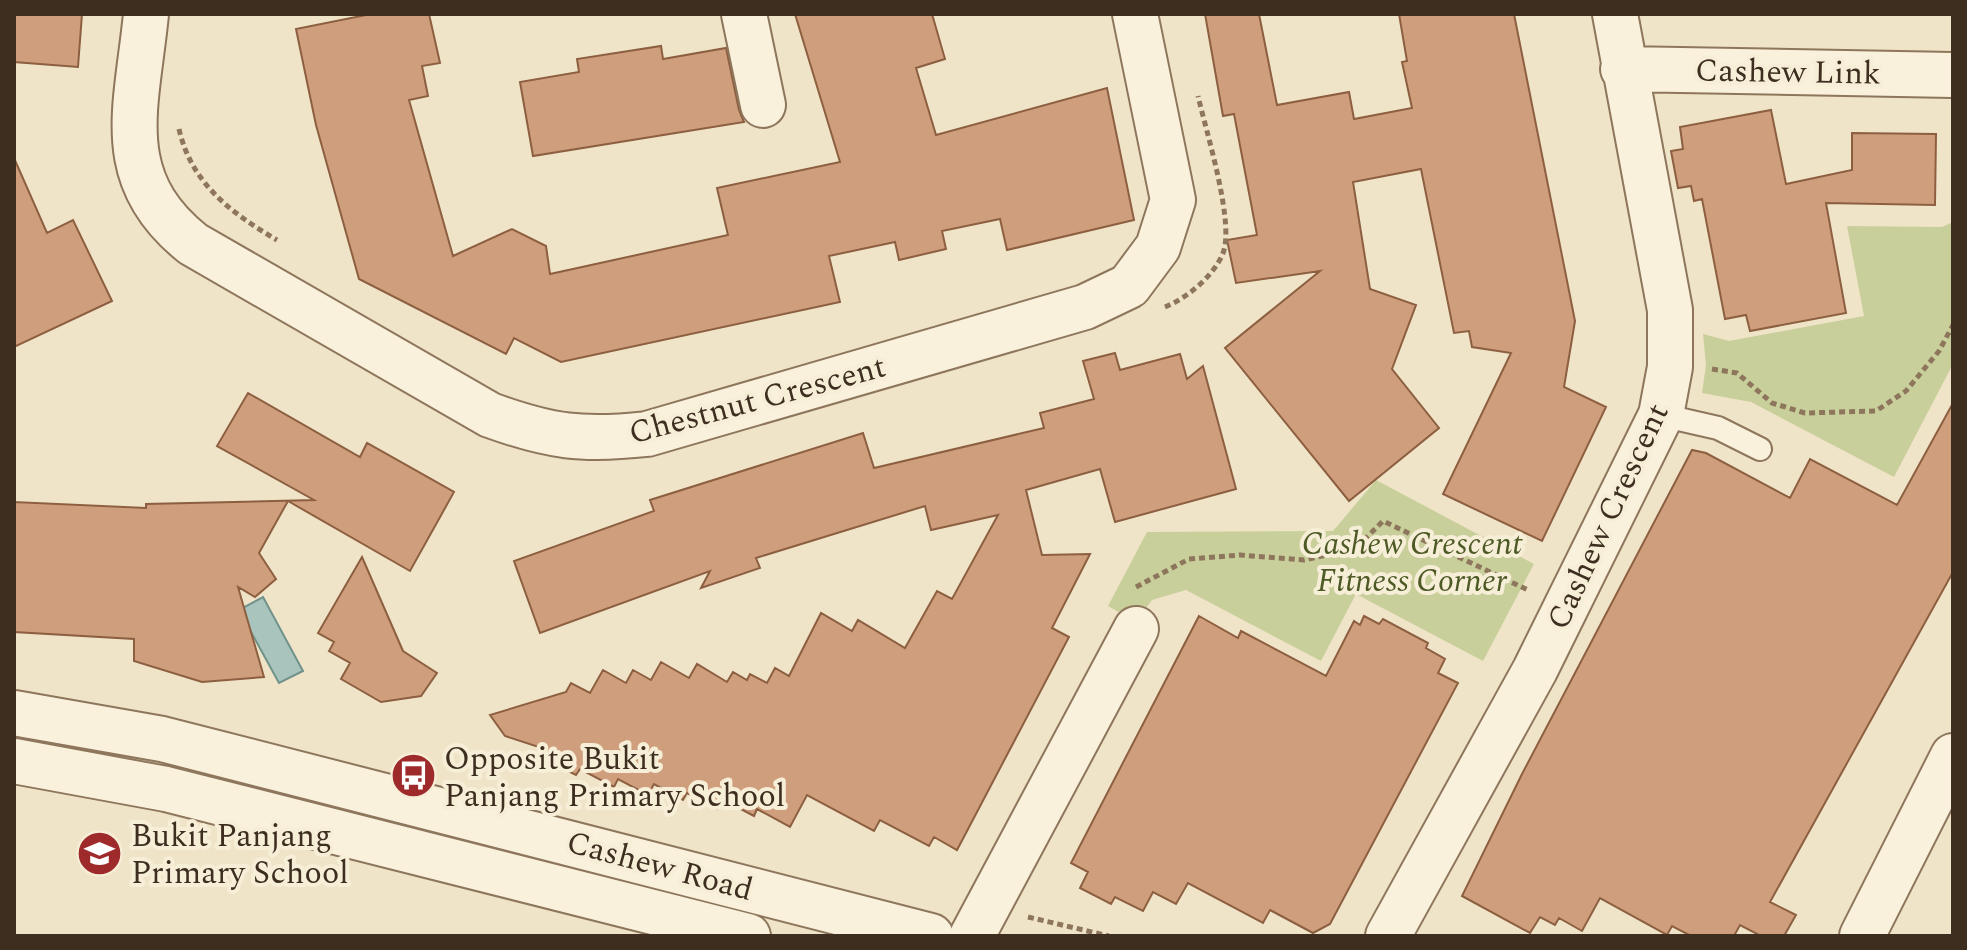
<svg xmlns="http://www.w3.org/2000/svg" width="1967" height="950" font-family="Spectral,serif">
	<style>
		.green { fill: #c9cf9b }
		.water { fill: #a9c4bc; stroke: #6f938a; stroke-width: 2 }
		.building { fill: #cf9f7d; stroke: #8d5f41; stroke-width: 2 }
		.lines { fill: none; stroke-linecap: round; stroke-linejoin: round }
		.service-casing { stroke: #8d765c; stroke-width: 26 }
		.minor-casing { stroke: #8d765c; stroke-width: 48 }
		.tertiary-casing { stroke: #8d765c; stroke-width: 48 }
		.path { stroke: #8d765c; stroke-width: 5; stroke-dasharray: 6 4; stroke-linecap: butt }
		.service { stroke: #faf1dc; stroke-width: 22 }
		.minor { stroke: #faf1dc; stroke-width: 44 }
		.tertiary { stroke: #faf1dc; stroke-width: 44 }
		.labels { text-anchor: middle; stroke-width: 8; stroke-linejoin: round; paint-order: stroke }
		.street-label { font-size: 32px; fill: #3d2e20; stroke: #f7eed8 }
		.park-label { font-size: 32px; font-style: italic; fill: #4d5a26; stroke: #f7eed8 }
		.poi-label { font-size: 32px; fill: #3d2e20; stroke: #f7eed8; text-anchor: start }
	</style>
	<rect width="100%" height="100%" fill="#f0e4c8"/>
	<path class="green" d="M1953,222V364L1894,477L1751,402L1702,393L1706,365L1703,334L1729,341L1864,316L1847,226L1942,227Z
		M1376,480L1534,564L1483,661L1356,594L1321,661L1186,590L1152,600L1146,608H1134L1124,615L1108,606L1147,532L1333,531Z"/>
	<path class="water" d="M263,597L303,671L279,683L239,610Z"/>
	<path class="building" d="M14,14H82L78,67L14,62Z
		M371,14H429L440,63L422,66L428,96L409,100L453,256L512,229L546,246L550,274L728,235L717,188L840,162L795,14H932L945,59L916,68L936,135L1107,88L1134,220L1007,250L1000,219L942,231L946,249L899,260L895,242L829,256L840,302L561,362L514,338L506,354L359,279L316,125L296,29Z
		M1205,14H1259L1277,105L1349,92L1354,119L1412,108L1402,62L1407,61L1399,14H1514L1575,321L1564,387L1606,407L1542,541L1443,494L1511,353L1472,347L1469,331L1454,333L1421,169L1353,182L1370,289L1416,305L1392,369L1439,428L1349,501L1225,348L1320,271L1236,283L1227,240L1257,235L1234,114L1223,116Z
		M661,46L663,59L726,48L739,110L744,122L533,156L520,82L579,72L577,59Z
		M1771,110L1786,184L1852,170V133L1936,134L1935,205L1826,203L1846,313L1750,331L1746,315L1725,319L1702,199L1694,201L1691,186L1678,188L1671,151L1683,149L1680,127Z
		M14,158L47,233L73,220L112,301L14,347Z
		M1115,353L1120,370L1180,354L1187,379L1203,366L1236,489L1115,522L1100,469L1026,490L1042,555L1090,554L1052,628L1069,637L957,850L934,837L929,846L880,820L874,831L807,795L790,827L757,809L754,816L722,799L717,809L687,793L683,800L654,784L648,795L618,779L614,787L580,769L576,775L537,756L542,748L505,736L490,715L566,692L571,683L590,693L603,670L626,683L633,670L651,680L661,662L689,678L697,664L727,682L733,672L747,680L750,674L767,683L775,668L789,676L821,613L852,631L858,620L905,648L937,591L952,599L998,515L931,530L925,506L756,558L760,568L701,588L710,571L540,633L514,561L654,511L650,500L863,433L874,468L1044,428L1040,413L1094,399L1083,361Z
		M248,393L360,457L367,443L454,492L410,571L288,501L259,553L276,579L255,597L238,587L264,677L202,682L134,661V639L14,632V502L146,508V504L314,500L217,446Z
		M1953,403V572L1770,902L1796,915L1784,936H1761L1740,925L1734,936H1691L1672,926L1667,935L1600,898L1582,931L1559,918L1555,925L1540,917L1530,933L1462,896L1522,774L1692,450L1706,453L1790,498L1810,459L1897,505Z
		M362,557L403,651L437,673L421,696L381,702L341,679L350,663L329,651L334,642L318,633Z
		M1199,616L1238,638L1241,631L1326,676L1354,621L1360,625L1364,616L1379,624L1383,619L1428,643L1426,648L1445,659L1438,673L1458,683L1330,924L1313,933L1270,910L1263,923L1188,883L1176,904L1153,892L1143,911L1115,897L1111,904L1080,888L1088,872L1071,863Z"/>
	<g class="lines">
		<defs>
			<path id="service" d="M1661,415L1718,428L1760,449"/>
			<path id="minor" d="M146,14C137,107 110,178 193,244L490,415C551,437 582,441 647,434L1085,307L1129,286L1158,247L1173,200L1135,14
				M744,14L763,105
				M1623,69L1953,75
				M972,936L1136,629
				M1388,936L1535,670L1661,415L1670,367V310L1615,14
				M1862,936L1953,756"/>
			<path id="tertiary" d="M14,713L162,739L931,936
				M14,761L166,789L748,936"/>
		</defs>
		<use href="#service" class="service-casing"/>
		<use href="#minor" class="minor-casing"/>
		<use href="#tertiary" class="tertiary-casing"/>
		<path class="path" d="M179,129C191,183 231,213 277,240
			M1165,307C1187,298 1214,276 1223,253C1235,223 1206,131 1198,96
			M1712,369L1737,373L1772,403L1805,413L1876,411L1906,391L1939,351L1953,325
			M1136,587L1189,559L1240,555L1304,560L1355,549L1383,521L1530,591
			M1028,917L1109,936"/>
		<use href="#service" class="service"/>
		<use href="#minor" class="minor"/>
		<use href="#tertiary" class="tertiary"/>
	</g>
	<defs>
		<symbol id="bus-disc" viewBox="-11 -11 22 22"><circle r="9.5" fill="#9e2a2b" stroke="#f7eed8"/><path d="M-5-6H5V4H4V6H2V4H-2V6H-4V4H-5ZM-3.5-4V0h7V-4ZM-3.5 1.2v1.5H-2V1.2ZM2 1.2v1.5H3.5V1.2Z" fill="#fff"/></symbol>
		<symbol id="school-disc" viewBox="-11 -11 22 22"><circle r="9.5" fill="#9e2a2b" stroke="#f7eed8"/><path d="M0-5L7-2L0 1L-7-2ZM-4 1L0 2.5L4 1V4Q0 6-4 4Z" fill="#fff"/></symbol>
	</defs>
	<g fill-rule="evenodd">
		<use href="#bus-disc" x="388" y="750" width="51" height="51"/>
		<use href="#school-disc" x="74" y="828" width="51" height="51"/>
	</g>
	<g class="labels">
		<g class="street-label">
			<text transform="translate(1788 71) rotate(1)" y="11">Cashew Link</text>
			<text transform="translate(757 399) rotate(-15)" y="11">Chestnut Crescent</text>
			<text transform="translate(1607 516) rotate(-65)" y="11">Cashew Crescent</text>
			<text transform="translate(660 865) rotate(15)" y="11">Cashew Road</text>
		</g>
		<g class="park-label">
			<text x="1412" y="554">Cashew Crescent<tspan x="1412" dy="37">Fitness Corner</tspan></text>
		</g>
		<g class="poi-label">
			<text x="444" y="769">Opposite Bukit<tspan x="444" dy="37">Panjang Primary School</tspan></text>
			<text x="131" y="846">Bukit Panjang<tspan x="131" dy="37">Primary School</tspan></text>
		</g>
	</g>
	<rect width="1967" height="950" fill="none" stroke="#3d2e20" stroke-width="32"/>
</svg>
